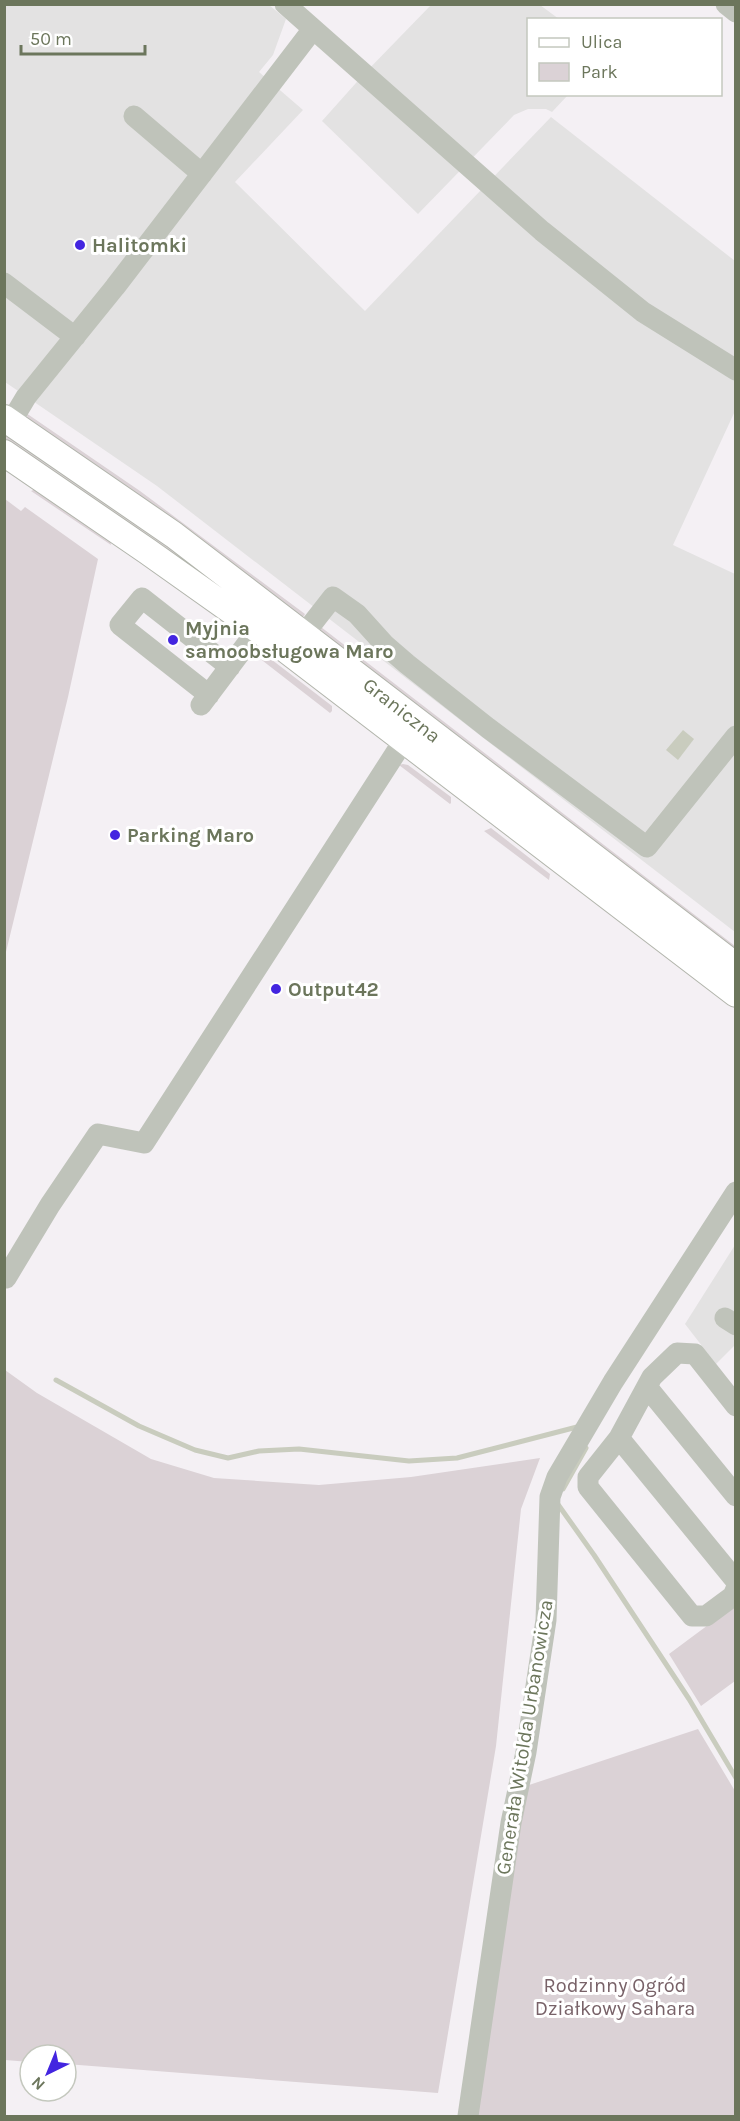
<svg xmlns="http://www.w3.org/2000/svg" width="740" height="2121" font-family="Karla,sans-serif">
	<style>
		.built { fill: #e3e2e2 }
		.green { fill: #dbd2d6 }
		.water { fill: #c9ccbe }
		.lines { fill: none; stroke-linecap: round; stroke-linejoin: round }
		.stream { stroke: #c9ccbe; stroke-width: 5 }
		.major-casing { stroke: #b2b5ac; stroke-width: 28 }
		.minor { stroke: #bfc3ba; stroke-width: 21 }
		.major { stroke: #fff; stroke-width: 26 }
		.poi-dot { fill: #4325e0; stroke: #fff; stroke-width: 2 }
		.labels { text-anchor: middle; stroke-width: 6; stroke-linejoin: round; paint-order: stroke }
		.poi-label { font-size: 20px; font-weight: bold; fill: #6c765c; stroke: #fff; text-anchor: start }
		.street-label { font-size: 20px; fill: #6c765c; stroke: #fff }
		.park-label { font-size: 20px; fill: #786268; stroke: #fff }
	</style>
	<rect width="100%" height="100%" fill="#f4f0f4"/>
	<path class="built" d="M4,5H269L286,19L273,55L259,72L303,110L235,182L365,311L551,117L735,261V411L673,545L735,574V932L157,486L5,382Z
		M431,5H540L559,19L528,20V94L568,95L552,112L546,109H528L514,115L418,214L322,121L364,74Z
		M735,1245V1345L716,1364L685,1324Z"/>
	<path class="green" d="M26,413L140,491L305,614L304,616L301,617L28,419Z
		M4,430L217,581L267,623L5,441Z
		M38,488L110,539L111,545L31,491Z
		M5,499L21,511L25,507L98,559L68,697L5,956Z
		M321,627L735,946V952L321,632Z
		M263,653L332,706V711L330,713L254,654Z
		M403,764L408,765L451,797V803L450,804L399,765Z
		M491,828L550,874L549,880L484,831Z
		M5,1370L37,1393L151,1459L214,1478L319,1485L411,1477L540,1458L521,1509L496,1746L438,2093L66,2064V2055H30V2062L5,2060Z
		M735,1605V1681L701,1706L669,1654Z
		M698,1729L735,1791V2116H475L526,1786Z"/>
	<path class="water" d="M683,730L694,739L678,760L666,750Z"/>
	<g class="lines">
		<path class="stream" d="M56,1380L139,1426L195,1450L228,1458L259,1451L299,1449L409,1461L457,1458L577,1427
			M563,1489L586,1448
			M557,1503L594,1555L689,1699L736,1778"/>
		<defs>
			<path id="major" d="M4,418L174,535L736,966
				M4,453L147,551L281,646L736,994"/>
		</defs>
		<use href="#major" class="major-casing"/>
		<path class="minor" d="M285,4L542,231L643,312L736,370
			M726,4L736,12
			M134,116L202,174
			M4,283L75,337
			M11,422L26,397L115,287L313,29
			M304,634L333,597L357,614L385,645L407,664L488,728L647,847L736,736
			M209,695L120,625L142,598L230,667
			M201,705L258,629
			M6,1278L50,1205L98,1134L144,1143L404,740
			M725,1318L736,1325
			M647,1387L736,1496
			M736,1406L695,1354L677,1353L652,1377L619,1438L588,1477V1487L692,1616H706L733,1596L736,1589
			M619,1438L736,1581
			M468,2116L511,1823L526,1752L546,1620L550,1497L557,1477L613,1382L736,1192"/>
		<use href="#major" class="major"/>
	</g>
	<g class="poi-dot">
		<circle cx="80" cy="245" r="6"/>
		<circle cx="173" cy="640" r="6"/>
		<circle cx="115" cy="835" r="6"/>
		<circle cx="276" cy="989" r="6"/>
	</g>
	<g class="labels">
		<g class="poi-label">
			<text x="92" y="252">Halitomki</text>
			<text x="185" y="635">Myjnia<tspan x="185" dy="23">samoobsługowa Maro</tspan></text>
			<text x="127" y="842">Parking Maro</text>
			<text x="288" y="996">Output42</text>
		</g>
		<g class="street-label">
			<text transform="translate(402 710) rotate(38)" y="7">Graniczna</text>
			<text transform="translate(524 1737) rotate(-81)" y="7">Generała Witolda Urbanowicza</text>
		</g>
		<g class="park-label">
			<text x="615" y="1992">Rodzinny Ogród<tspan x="615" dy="23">Działkowy Sahara</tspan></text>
		</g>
	</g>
	<rect width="740" height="2121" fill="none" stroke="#6c765c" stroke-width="12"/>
	<rect x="527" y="18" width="195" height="78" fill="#ffffff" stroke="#c4c8be" stroke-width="1.5"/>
	<rect x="539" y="38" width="30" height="9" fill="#ffffff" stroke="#c4c8be" stroke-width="1.5"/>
	<text x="581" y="48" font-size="18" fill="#6c765c">Ulica</text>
	<rect x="539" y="63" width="30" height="18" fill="#dbd2d6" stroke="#c4c8be" stroke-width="1.5"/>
	<text x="581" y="78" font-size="18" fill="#6c765c">Park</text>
	<g transform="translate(48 2073) rotate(223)"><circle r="28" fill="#ffffff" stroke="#c4c8be" stroke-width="1.5"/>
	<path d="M0-4.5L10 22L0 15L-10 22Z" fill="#4325e0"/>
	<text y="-9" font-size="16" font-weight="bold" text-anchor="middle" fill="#6c765c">N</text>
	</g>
	<path d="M21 45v9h124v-9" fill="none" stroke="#6c765c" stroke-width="3"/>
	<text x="30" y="45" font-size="18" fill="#6c765c" stroke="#ffffff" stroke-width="4.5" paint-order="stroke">50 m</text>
</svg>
